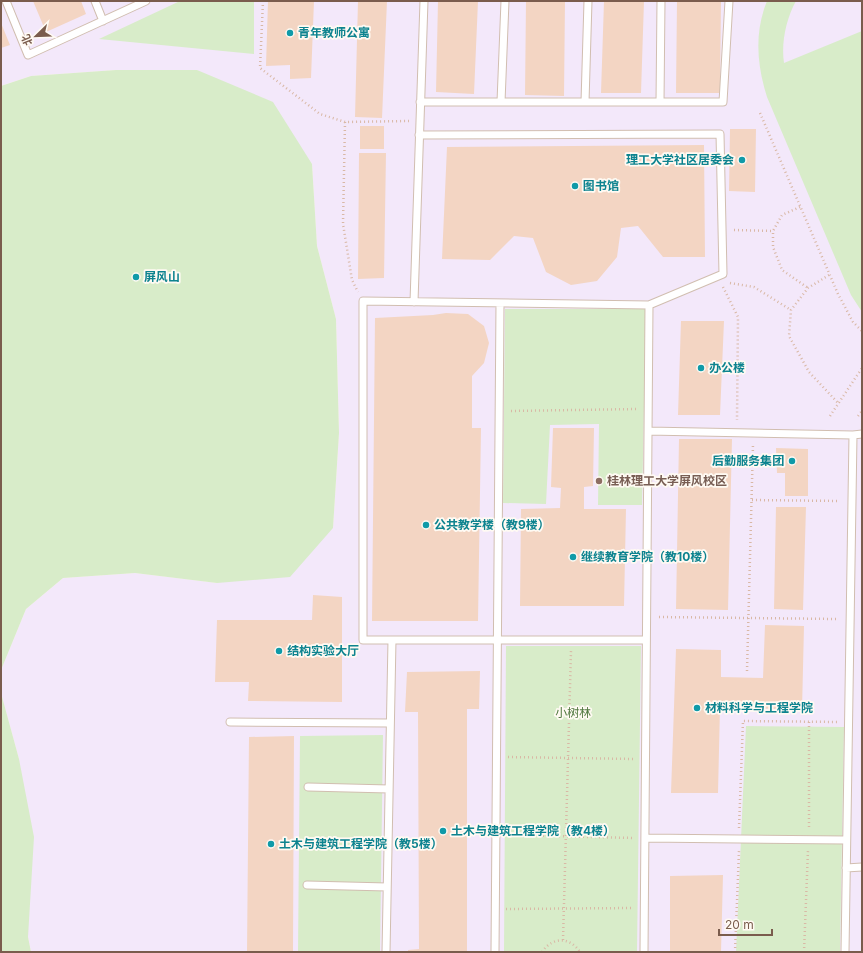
<svg xmlns="http://www.w3.org/2000/svg" width="863" height="953" font-family="Inter,'Noto Sans SC',sans-serif">
	<style>
		.education { fill: #f3e8fa }
		.green { fill: #d8ecc9 }
		.building { fill: #f3d5c3 }
		.lines { fill: none; stroke-linecap: round; stroke-linejoin: round }
		.service-casing { stroke: #d1beb0; stroke-width: 9 }
		.path { stroke: #d9b8a5; stroke-width: 2.5; stroke-dasharray: 1 3; stroke-linecap: butt }
		.service { stroke: #fff; stroke-width: 7 }
		.culture-dot { fill: #0f9aa8; stroke: #fffaf3; stroke-width: 1.5 }
		.education-dot { fill: #8d6e63; stroke: #fffaf3; stroke-width: 1.5 }
		.labels { text-anchor: middle; stroke-width: 3.5; stroke-linejoin: round; paint-order: stroke }
		.culture-label { font-size: 12px; font-weight: bold; fill: #0d838f; stroke: #fffaf3; text-anchor: start }
		.education-label { font-size: 12px; font-weight: bold; fill: #785e54; stroke: #fffaf3; text-anchor: start }
		.park-label { font-size: 12px; fill: #537a41; stroke: #fffaf3 }
	</style>
	<rect width="100%" height="100%" fill="#fdf6ec"/>
	<path class="education" d="M1,1H862V952H31L28,937L19,759L1,693V670L26,609L63,578L135,573L217,583L333,528L339,433L336,319L317,246L312,164L197,70H116L31,76L1,86Z"/>
	<path class="green" d="M180,1H254V54L99,39Z
		M767,1H796C786,19 781,43 784,63L862,31V312L851,295L767,97C757,65 754,33 767,1Z
		M116,70H197L273,102L312,164L317,246L336,319L339,433L333,528L290,577L217,583L135,573L63,578L26,609L1,670V86L31,76Z
		M505,309H646L642,505H598L599,424L550,425L546,504L503,503Z
		M506,646H641L637,952H504Z
		M1,693L19,759L34,837L28,937L31,952H1Z
		M746,726L844,727L840,952H736Z
		M383,735L380,952H298L300,736Z"/>
	<path class="building" d="M33,1H81L86,14L46,32Z
		M268,1H314L311,78L290,79V65L266,66Z
		M358,1H387L382,118L355,117Z
		M438,1H478L474,94L436,92Z
		M526,1H565L564,96L525,95Z
		M604,1H644L641,93H601Z
		M677,1H721L720,93H676Z
		M1,23L10,45L1,48Z
		M360,126H384V149H360Z
		M730,129H756L755,192L729,191Z
		M704,145L705,257H663L638,226L621,228L617,257L597,281L571,285L546,272L533,238L514,236L490,260L442,259L447,147Z
		M359,153H386L384,278L358,279Z
		M446,313L468,314L484,326L489,343L484,363L472,376V428H481L478,621H372L375,318L433,315Z
		M681,321H724L720,415H678Z
		M553,428H594L593,486L584,487V509H626L624,606H520L521,509L560,508L561,488L551,487Z
		M679,439H732L728,610L676,609Z
		M776,448L808,449V496H785V473H777Z
		M776,507H806L803,610L774,609Z
		M313,595L342,597V702L248,701L249,682H215L217,620H312Z
		M765,625L804,626L802,710L720,707L718,793H671L676,649L721,650V677L763,678Z
		M480,671L479,709H467V952H408V950L419,949L418,712H405L407,672Z
		M294,736L293,952H247L249,737Z
		M723,875L721,952H670V876Z"/>
	<g class="lines">
		<defs>
			<path id="service" d="M6,1L28,55L146,1
				M95,1L103,21
				M420,102H723L729,1
				M501,102L505,1
				M585,102L588,1
				M660,102L661,1
				M419,135L720,134L723,274L649,305L363,301V640H646
				M414,302L424,1
				M648,431L853,435L862,434
				M230,722L390,723
				M308,787L389,789
				M645,838L846,840
				M846,868L862,867
				M307,885L387,887
				M386,952L392,640
				M495,952L500,303
				M644,952L649,305
				M845,952L853,435"/>
		</defs>
		<use href="#service" class="service-casing"/>
		<path class="path" d="M263,1L260,68L320,114L345,122L409,121
			M760,113L838,294L853,322L862,331
			M345,122L343,224L352,280L358,292
			M800,207L782,215L773,231V247L782,270L808,288
			M734,230L773,231
			M829,275L808,288L791,310L789,336L809,372L839,404
			M730,283L754,287L791,310
			M723,287L738,317L737,420
			M511,411L636,409
			M830,416L862,368
			M858,416L862,411
			M752,500L840,501
			M659,617L838,619
			M747,671L753,444
			M508,757L635,759
			M809,827V722
			M739,828L743,721L837,722
			M507,835L634,838
			M506,909L633,908
			M563,940L571,651
			M542,952C553,936 570,937 580,952
			M735,952L739,851
			M804,952L808,850"/>
		<use href="#service" class="service"/>
	</g>
	<g class="culture-dot">
		<circle cx="290" cy="33" r="4"/>
		<circle cx="742" cy="160" r="4"/>
		<circle cx="575" cy="186" r="4"/>
		<circle cx="136" cy="277" r="4"/>
		<circle cx="701" cy="368" r="4"/>
		<circle cx="792" cy="461" r="4"/>
		<circle cx="426" cy="525" r="4"/>
		<circle cx="573" cy="557" r="4"/>
		<circle cx="279" cy="651" r="4"/>
		<circle cx="697" cy="708" r="4"/>
		<circle cx="443" cy="831" r="4"/>
		<circle cx="271" cy="844" r="4"/>
	</g>
	<circle class="education-dot" cx="599" cy="481" r="4"/>
	<g class="labels">
		<g class="culture-label">
			<text x="298" y="37">青年教师公寓</text>
			<text x="734" y="164" text-anchor="end">理工大学社区居委会</text>
			<text x="583" y="190">图书馆</text>
			<text x="144" y="281">屏风山</text>
			<text x="709" y="372">办公楼</text>
			<text x="784" y="465" text-anchor="end">后勤服务集团</text>
			<text x="434" y="529">公共教学楼（教9楼）</text>
			<text x="581" y="561">继续教育学院（教10楼）</text>
			<text x="287" y="655">结构实验大厅</text>
			<text x="705" y="712">材料科学与工程学院</text>
			<text x="451" y="835">土木与建筑工程学院（教4楼）</text>
			<text x="279" y="848">土木与建筑工程学院（教5楼）</text>
		</g>
		<g class="education-label">
			<text x="607" y="485">桂林理工大学屏风校区</text>
		</g>
		<g class="park-label">
			<text x="573" y="717">小树林</text>
		</g>
	</g>
	<rect width="863" height="953" fill="none" stroke="#7a5c4d" stroke-width="4"/>
	<g transform="translate(36 36) rotate(247)" stroke="#fffaf3" stroke-width="3" paint-order="stroke">
	<path d="M0-3L7 15L0 10L-7 15Z" fill="#7a5c4d"/>
	<text y="-6" font-size="11" font-weight="bold" text-anchor="middle" fill="#7a5c4d">北</text>
	</g>
	<path d="M719 929v6h53v-6" fill="none" stroke="#7a5c4d" stroke-width="2"/>
	<text x="725" y="929" font-size="12" fill="#7a5c4d" stroke="#fffaf3" stroke-width="3" paint-order="stroke">20 m</text>
</svg>
